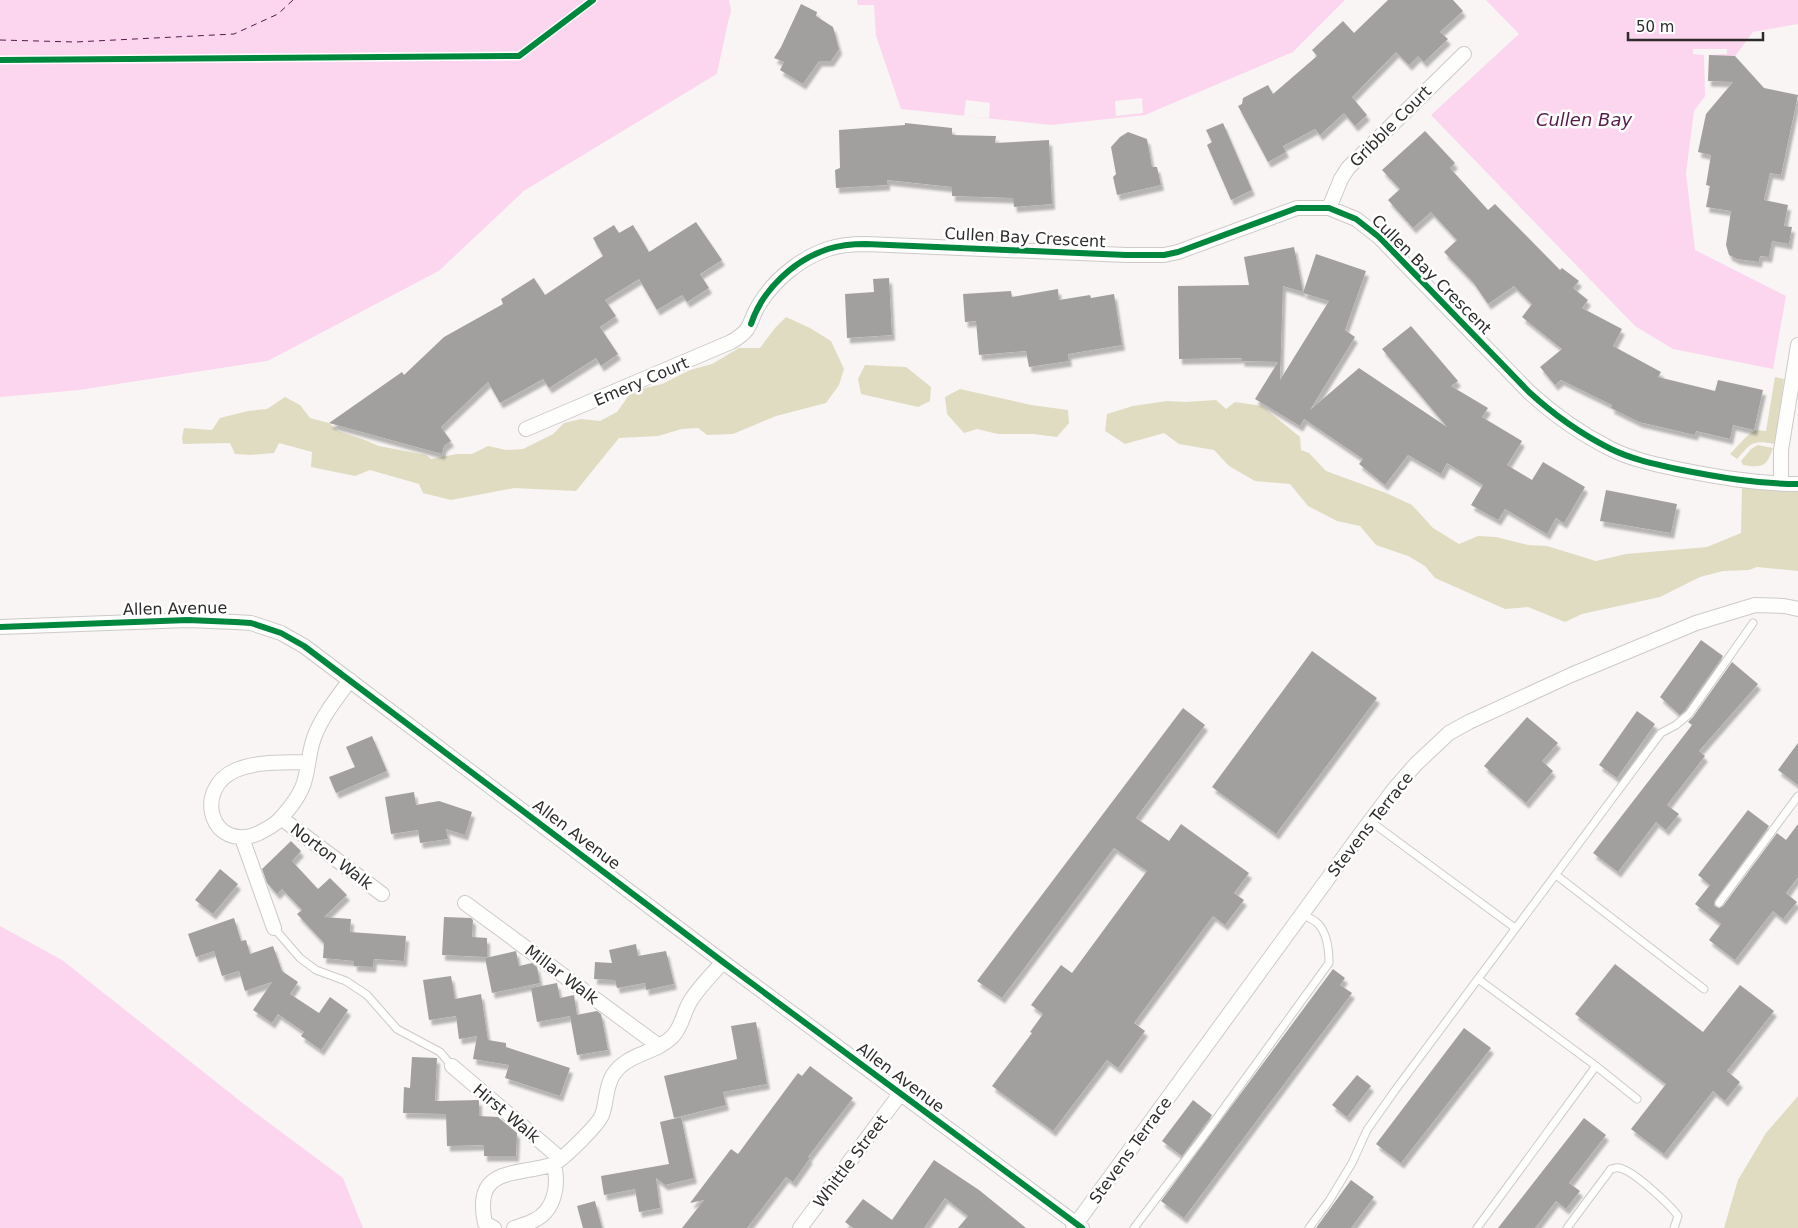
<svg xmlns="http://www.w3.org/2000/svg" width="1798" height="1228" font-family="'DejaVu Sans',sans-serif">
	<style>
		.green { fill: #dfdcc1 }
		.water { fill: #fcd6ef }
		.pier { fill: #f8f5f4 }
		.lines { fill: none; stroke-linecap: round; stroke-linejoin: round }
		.ferry { stroke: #561b4a; stroke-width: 1; stroke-dasharray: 6 5; stroke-linecap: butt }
		.building { fill: #a2a09f; filter: url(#shadow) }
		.lane-casing { stroke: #cdcac9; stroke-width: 9 }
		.street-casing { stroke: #cdcac9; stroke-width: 16 }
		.lane { stroke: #fefefd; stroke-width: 7 }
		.street { stroke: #fefefd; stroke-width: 14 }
		.cycleway-casing { stroke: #fff; stroke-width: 9 }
		.cycleway { stroke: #00873e; stroke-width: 6 }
		.labels { text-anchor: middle; stroke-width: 5; stroke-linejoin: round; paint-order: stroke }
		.street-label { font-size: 16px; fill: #2e2c2b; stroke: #fff }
		.water-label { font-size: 18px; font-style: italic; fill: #561b4a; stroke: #fff }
	</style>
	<defs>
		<filter id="shadow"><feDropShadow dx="3" dy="5.5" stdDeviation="1" flood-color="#0004"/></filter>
	</defs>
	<rect width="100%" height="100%" fill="#f8f5f4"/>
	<path class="green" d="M786,317L810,328L831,341L844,369L839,385L826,403L776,416L733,434L707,435L698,428L682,429L658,436L619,438L576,491L514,488L451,500L423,493L419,484L370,470L355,476L311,467L312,452L279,443L274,453L251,455L235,454L230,443L183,444L182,438L184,428L212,430L220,418L248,411L267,409L285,397L300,405L310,418L329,423L338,431L365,440L379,446L426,455L431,459L457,454H472L488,446L506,450L523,449L553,434L564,423L581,419L600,421L617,412L632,391L662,384L690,370L712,364L739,348H760L775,328Z
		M865,365L906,367L931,387L930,401L918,407L861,394L858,379Z
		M1775,377L1784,379L1775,444C1752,440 1752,442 1737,459L1730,454L1746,437L1755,430L1766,431Z
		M960,389L1031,405L1068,410L1069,423L1057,437L1033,434H998L977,429L964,433L947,414L945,397Z
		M1216,400L1226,409L1235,402L1262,406L1300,437L1301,450L1309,453L1326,471L1386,493L1412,505L1433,528L1459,544L1478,536L1496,537L1528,545L1547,546L1596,561L1626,554L1707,547L1741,533L1742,488L1798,490V571L1757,567L1749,570L1723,571L1700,577L1660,597L1582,614L1565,622L1528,607L1505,609L1435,578L1425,566L1408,556L1376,545L1360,526L1337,521L1308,506L1290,484L1255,481L1229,466L1214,450L1179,444L1164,433L1125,444L1105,431L1107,414L1133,406L1167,401L1185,402Z
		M1758,445L1773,448C1767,467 1762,468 1743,465L1741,461L1751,449Z
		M1798,1096V1228H1724L1738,1180L1766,1133Z"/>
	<path class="water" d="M0,0H729L731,11L717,74L524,191L439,271L268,361L80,390L0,397Z
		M857,0H1345L1293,52L1145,115L1051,125L901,109L876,36L874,5H858Z
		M1486,0H1798V24L1753,32L1694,111L1686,173L1695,250L1786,296L1773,369L1673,349L1635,326L1431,115L1519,34Z
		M0,926L62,960L249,1108L343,1178L363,1228H0Z"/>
	<path class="pier" d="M729,18L732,19L718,76L526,193L440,273L268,364L83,392L80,390L268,361L439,271L524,191L717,74Z
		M1693,49H1727V54L1709,55L1708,81H1716L1705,97L1704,55L1693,54Z
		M1142,98L1143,113L1116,116L1115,101Z
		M966,100L990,103L989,118L964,116Z"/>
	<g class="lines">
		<path class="ferry" d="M0,40L75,42L234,34L278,14L293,0
			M0,60L519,56L593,0"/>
	</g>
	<path class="building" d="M1388,0H1453L1463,11L1440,32L1448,39L1424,62L1418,56L1409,65L1396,52L1352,97L1367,115L1355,126L1344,113L1320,135L1315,129L1283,146L1286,152L1268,162L1238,106L1242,104L1243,98L1268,85L1273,94L1317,56L1312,50L1343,21L1354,33Z
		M801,4L817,12L816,16L833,27L839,49L831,61H819L803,84L780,70L784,62L774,58L781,47Z
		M1709,55L1735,56L1764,88L1798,95L1781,175L1770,173L1764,200L1788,205L1784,226L1792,227L1789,244L1772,241L1769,257L1760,256L1759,262L1737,259L1729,255L1726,245L1731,211L1706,207L1710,186L1706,185L1711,155L1698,152L1706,114L1733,82L1708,81Z
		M905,123L952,128V135L996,136L995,143L1049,140L1052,204L1014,207L1013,198L952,196V187L887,180V185L836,188L835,170L840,168L839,130L905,125Z
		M1223,123L1252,190L1231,200L1207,145L1212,142L1206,130Z
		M1425,131L1455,163L1450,168L1488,210L1495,204L1560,270L1562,268L1579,281L1573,288L1588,300L1582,308L1622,329L1613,346L1661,372L1658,377L1715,391L1718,380L1763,390L1754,430L1733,425L1730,439L1696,431L1695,435L1639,422L1611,408L1612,405L1561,380L1555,385L1540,367L1562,349L1522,317L1532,304L1514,286L1488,304L1473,282L1444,252L1457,240L1431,212L1413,228L1388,200L1400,189L1382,170Z
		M1128,132L1147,139L1152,167H1157L1161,185L1117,195L1113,177L1116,174L1111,147L1120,137Z
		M696,222L722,260L700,274L709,288L687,302L682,295L657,310L639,279L605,300L616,316L600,327L618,354L601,366L596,358L549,388L543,379L500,403L488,382L441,427L451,441L444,446L442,454L329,423L402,372L404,375L444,337L503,304L501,299L534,278L545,295L603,256L593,238L614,225L619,233L633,225L649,252Z
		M1294,247L1303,292L1283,286L1280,380L1329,301L1303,293L1316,254L1366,271L1345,330L1355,337L1310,410L1359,368L1447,427L1382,349L1411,326L1458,381L1451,386L1488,408L1482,417L1522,441L1507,465L1532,480L1543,462L1585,487L1564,523L1556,518L1547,534L1505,509L1498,520L1471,505L1483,485L1447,463L1441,474L1408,455L1385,485L1359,464L1363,459L1304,419L1300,426L1255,399L1278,362L1241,361L1242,358L1179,359L1178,286L1249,285L1244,257Z
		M889,278L892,335L847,338L845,294L874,292L873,279Z
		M1058,289L1059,300L1090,295L1091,298L1114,294L1122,345L1068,354L1069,361L1029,367L1026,351L979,355L976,321L965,322L963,294L1011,291L1012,297Z
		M1606,490L1677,504L1671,533L1600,521Z
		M1701,640L1723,656L1685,710L1680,715L1660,697Z
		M1312,651L1377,698L1276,834L1212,787Z
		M1732,662L1758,684L1699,751L1705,756L1667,805L1679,814L1666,830L1656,822L1618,872L1593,853L1692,725L1688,722L1693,717Z
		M1183,708L1205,725L1136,818L1169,841L1181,824L1249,873L1234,893L1244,900L1225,925L1213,916L1134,1023L1145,1031L1118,1068L1107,1060L1053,1131L992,1086L1032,1033L1030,1032L1043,1014L1031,1005L1061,965L1072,973L1147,871L1114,848L1002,998L977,981Z
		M1637,711L1655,724L1617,778L1599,765Z
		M1527,717L1558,743L1542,761L1553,771L1526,803L1484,766Z
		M372,736L387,771L336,793L329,777L355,767L346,747Z
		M1798,743V785L1778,770Z
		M414,792L416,805L439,801L472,812L465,835L446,829L448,839L420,843L418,830L391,834L385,797Z
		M1748,810L1769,826L1715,900L1714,906L1719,908L1723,906L1777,833L1786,840L1798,824V877L1786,893L1797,902L1783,919L1773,911L1735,960L1709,940L1721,924L1695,904L1710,885L1698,875Z
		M291,841L301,851L292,861L318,889L330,878L347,895L324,917L351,919L350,932L406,936L404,961L374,959L373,967L354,966V961L323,958L324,943L297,914L302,910L282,889L277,894L267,883L262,869Z
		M220,869L238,884L213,914L195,900Z
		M444,917L471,918L473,920L472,937L487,938V957L442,955Z
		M234,918L241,941L246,940L250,954L273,946L282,971L298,982L290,994L319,1013L330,997L348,1010L321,1050L301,1036L304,1032L278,1014L272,1023L253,1010L272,982L245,991L239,971L222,976L214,951L196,957L188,934Z
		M636,944L638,956L666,951L674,984L646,990L645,983L617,988L615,980L594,979L595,962L612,963L609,950Z
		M516,951L519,966L532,963L537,967L540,983L492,993L485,958Z
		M1615,964L1703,1032L1740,985L1774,1011L1727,1071L1740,1082L1725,1101L1713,1091L1664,1154L1631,1129L1666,1084L1575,1014Z
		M1333,969L1345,978L1340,985L1352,993L1184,1218L1161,1201Z
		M451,976L455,999L481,994L488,1040L506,1043V1047L570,1068L560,1096L505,1078L509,1065L473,1059L477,1036L459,1039L456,1016L429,1020L423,980Z
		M557,983L560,998L574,995L577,1015L571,1016L597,1011L601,1014L608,1050L577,1055L570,1016L537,1022L531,988Z
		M756,1022L767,1084L723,1092L726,1105L674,1118L664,1076L737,1059L731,1026Z
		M1464,1028L1491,1048L1401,1163L1376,1144Z
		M412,1057L437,1058L435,1101L479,1100V1116L498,1117L517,1133L516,1156H484V1145L447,1146L446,1114L403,1113L404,1087L410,1088Z
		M810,1066L853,1098L808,1157L810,1158L793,1182L786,1177L747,1228H682L704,1200L690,1203L731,1149L738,1154L798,1073L802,1076Z
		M1357,1075L1371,1086L1347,1117L1332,1105Z
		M1193,1100L1212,1115L1182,1156L1162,1141Z
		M681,1117L694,1178L665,1185L656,1178L660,1208L639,1212L635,1189L604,1195L601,1176L669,1164L660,1122Z
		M1584,1118L1606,1135L1569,1183L1580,1191L1566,1209L1556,1201L1535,1228H1498Z
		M934,1160L979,1190L1026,1228H958L968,1216L945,1198L924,1228H853L845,1222L863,1199L892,1220Z
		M1351,1180L1374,1197L1351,1228H1316Z
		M595,1201L602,1228H583L577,1206Z"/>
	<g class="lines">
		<defs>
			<path id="lane" d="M1370,821L1515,928
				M1556,875L1704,989
				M1719,903L1798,796
				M274,928L300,958L316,970L346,981L367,995L397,1029L440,1052L452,1066
				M1478,979L1596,1066L1637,1099
				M1134,1228L1203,1137L1329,963C1329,950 1327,931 1316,922C1312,919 1306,916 1302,914
				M1309,1228L1329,1201L1352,1163L1367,1130L1396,1089L1661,733L1676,725L1689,714L1753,623
				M1477,1228L1596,1066
				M1567,1228L1611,1169C1614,1169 1616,1167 1619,1168C1632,1169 1671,1206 1678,1216L1674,1228"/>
			<path id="street" d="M1329,208L1341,179L1348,168L1464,54
				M526,429L731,342C755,328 747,323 760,303C775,279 801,258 828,249C840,245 854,244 866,244L1126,255H1164L1178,252L1297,208H1329L1356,219L1379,237L1529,392C1554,415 1581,434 1611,449C1631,459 1654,464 1677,469C1717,477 1757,484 1798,484
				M1781,484V450L1798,345
				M0,627L188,620L235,622L251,623L281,633L304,646L723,962L1082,1228
				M307,762C284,763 257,761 236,770C192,789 211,854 259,833C267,829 275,825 281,818C290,808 302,793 305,779C309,764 309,750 315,735C323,715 337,698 350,680
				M281,818L382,894
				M242,838L274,928
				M465,903L659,1046
				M452,1066L561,1159
				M494,1228L485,1223C473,1167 514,1176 551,1165C560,1163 598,1125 602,1115C607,1102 605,1088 613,1075C627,1053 655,1054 672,1037C683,1026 683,1012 691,1000C700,986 712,974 723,962
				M514,1228C520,1226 527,1224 533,1221C555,1211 559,1185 554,1165
				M800,1228L900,1094
				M1073,1228L1359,836L1395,788L1416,764L1449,733L1469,722L1571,675L1696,623L1755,605L1784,606L1798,609"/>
		</defs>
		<use href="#lane" class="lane-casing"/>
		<use href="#street" class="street-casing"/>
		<use href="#lane" class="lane"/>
		<use href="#street" class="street"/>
		<defs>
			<path id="cycleway" d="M0,60L519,56L593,0
				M751,324C762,290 794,260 828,249C840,245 854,244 866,244L1126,255H1164L1178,252L1297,208H1329L1356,219L1379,237L1529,392C1554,415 1581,434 1611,449C1631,459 1654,464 1677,469C1717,477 1757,484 1798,484
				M0,627L188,620L235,622L251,623L281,633L304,646L723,962L1082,1228"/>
		</defs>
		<use href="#cycleway" class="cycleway-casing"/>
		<use href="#cycleway" class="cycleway"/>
	</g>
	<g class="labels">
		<g class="street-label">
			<text transform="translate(1390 126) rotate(-45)" y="6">Gribble Court</text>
			<text transform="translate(1025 237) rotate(3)" y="6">Cullen Bay Crescent</text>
			<text transform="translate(1432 274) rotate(45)" y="6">Cullen Bay Crescent</text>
			<text transform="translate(641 381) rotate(-23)" y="6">Emery Court</text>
			<text transform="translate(175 608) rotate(-1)" y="6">Allen Avenue</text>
			<text transform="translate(1370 824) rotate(-52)" y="6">Stevens Terrace</text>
			<text transform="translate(577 834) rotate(37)" y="6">Allen Avenue</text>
			<text transform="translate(332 856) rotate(37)" y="6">Norton Walk</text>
			<text transform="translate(562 974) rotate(37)" y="6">Millar Walk</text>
			<text transform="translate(901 1077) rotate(37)" y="6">Allen Avenue</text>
			<text transform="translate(507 1113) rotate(40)" y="6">Hirst Walk</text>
			<text transform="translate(1130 1150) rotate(-54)" y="6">Stevens Terrace</text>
			<text transform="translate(850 1161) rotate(-53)" y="6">Whittle Street</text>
		</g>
		<g class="water-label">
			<text x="1584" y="126">Cullen Bay</text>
		</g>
	</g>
	<path d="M1628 32v8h135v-8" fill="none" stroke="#2e2c2b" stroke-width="2.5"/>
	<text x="1636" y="32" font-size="15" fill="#2e2c2b" stroke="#ffffff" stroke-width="4" paint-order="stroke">50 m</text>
</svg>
